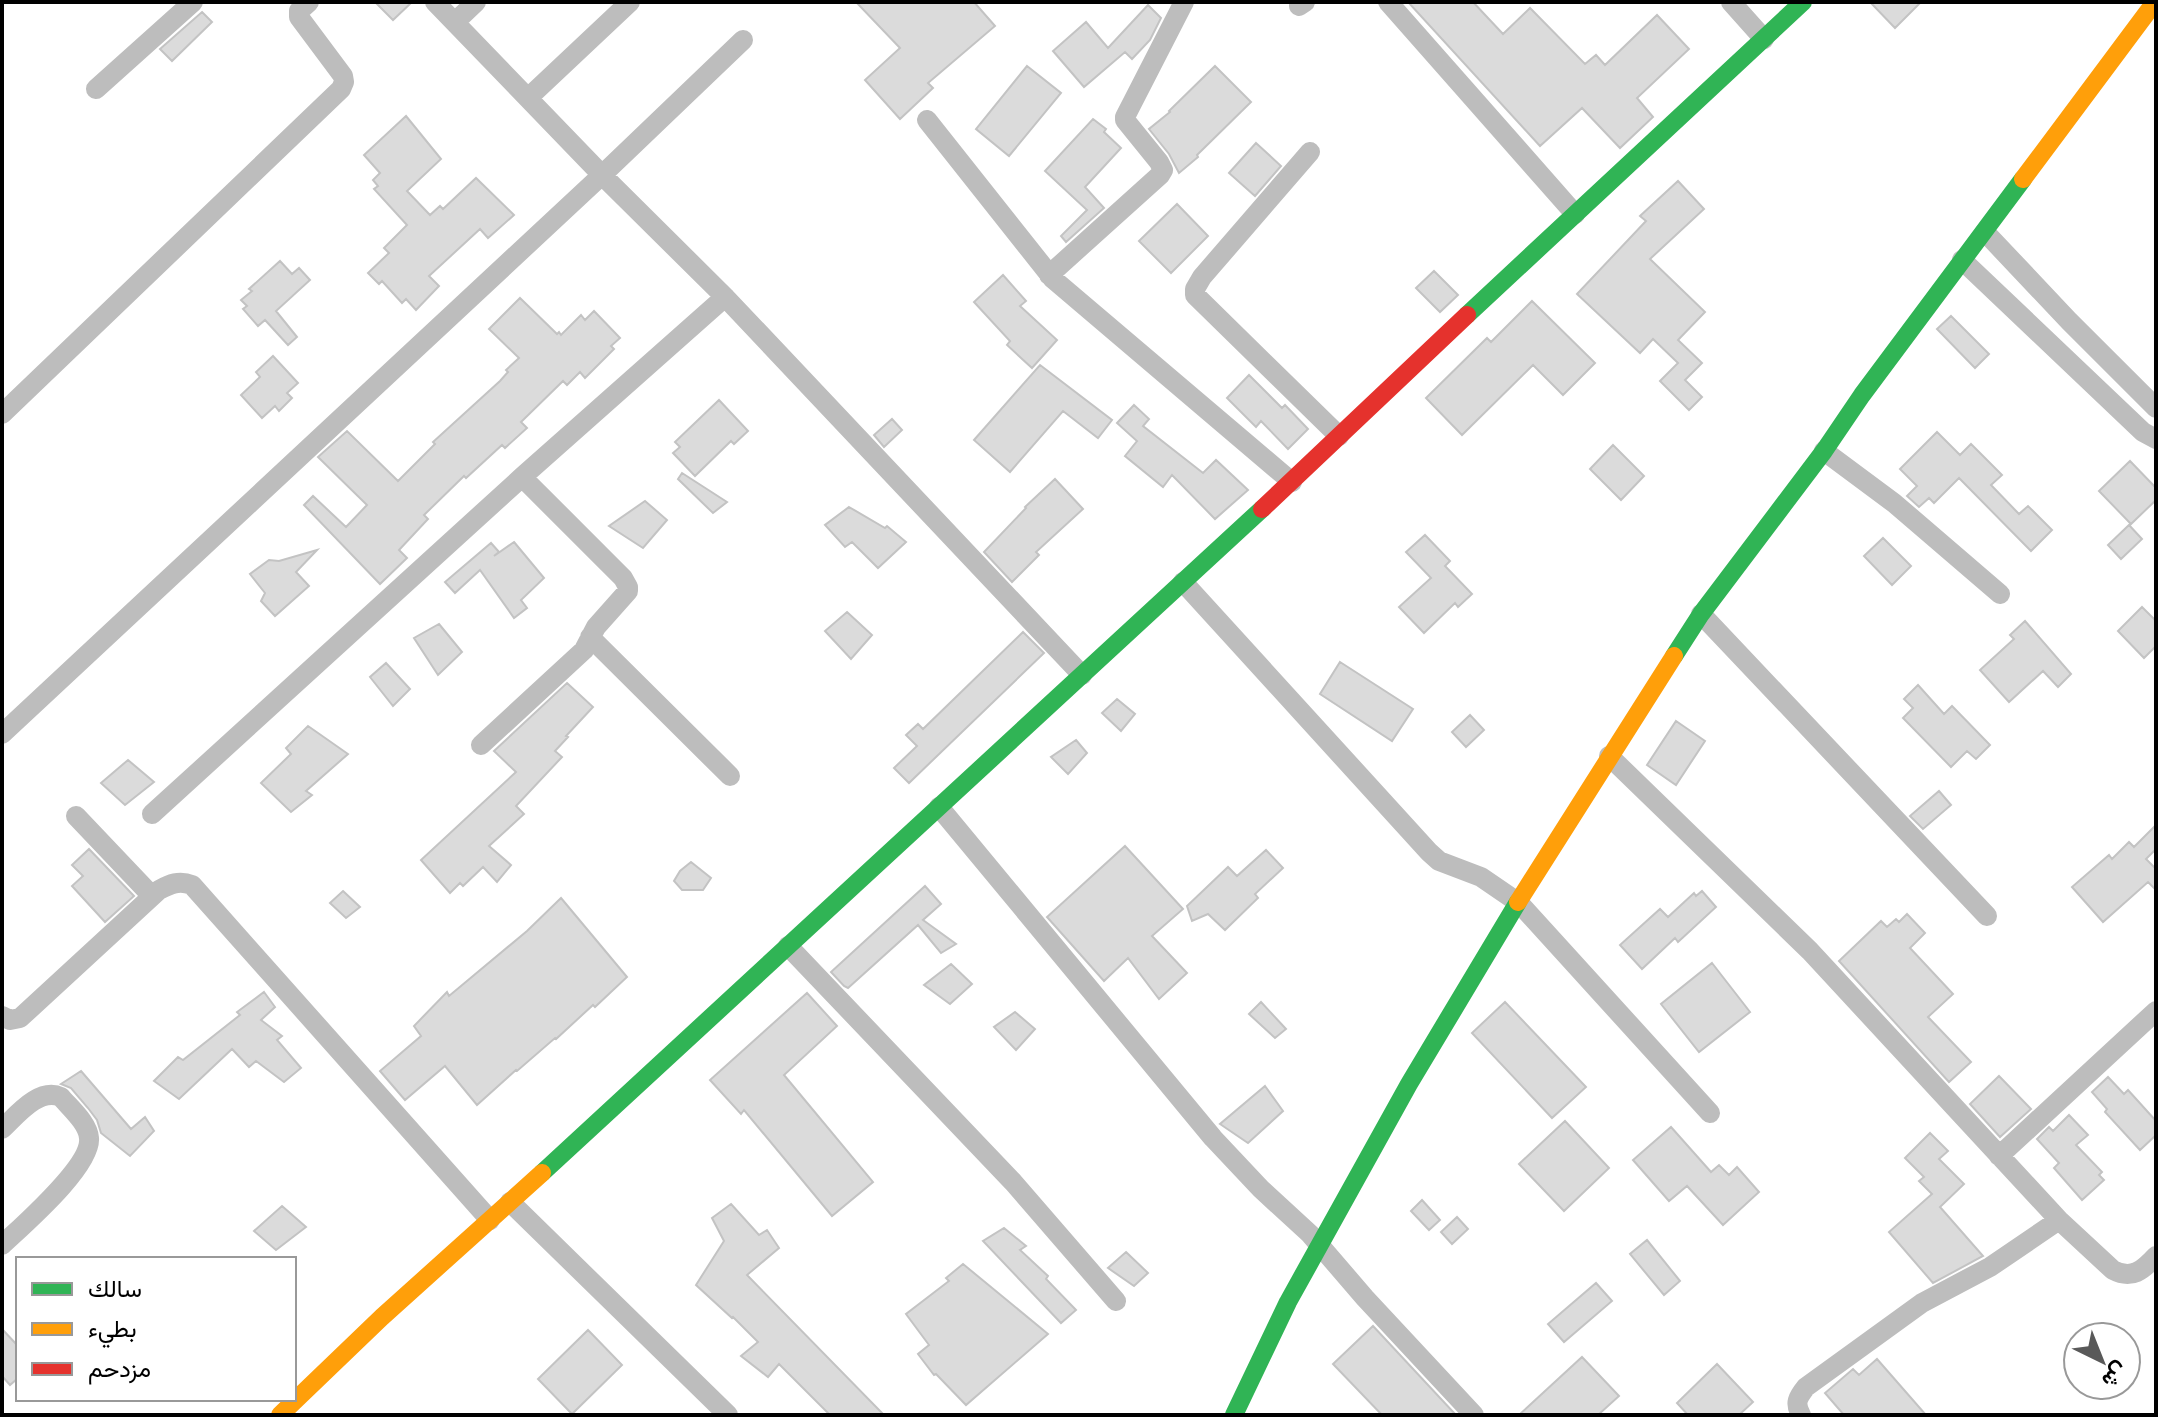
<svg xmlns="http://www.w3.org/2000/svg" width="2158" height="1417" font-family="Helvetica,Vazirmatn,sans-serif">
	<style>
		.building { fill: #dbdbdb; stroke: #c3c3c3; stroke-width: 2 }
		.lines { fill: none; stroke-linecap: round; stroke-linejoin: round }
		.street { stroke: #bdbdbd; stroke-width: 20 }
		.fast { stroke: #30b455; stroke-width: 18 }
		.slow { stroke: #ff9f0a; stroke-width: 18 }
		.jam { stroke: #e5322d; stroke-width: 18 }
	</style>
	<rect width="100%" height="100%" fill="#fff"/>
	<path class="building" d="M375,2H412L393,20Z
		M856,2H974L995,26L928,83L933,88L900,119L865,80L900,48Z
		M1408,2H1473L1503,34L1530,8L1585,64L1596,55L1605,65L1657,15L1689,49L1637,98L1653,117L1620,148L1582,108L1540,146Z
		M1870,2H1921L1895,28Z
		M1148,5L1161,18L1150,40L1132,59L1125,52L1084,87L1053,51L1086,22L1108,48Z
		M202,12L212,22L172,61L160,49Z
		M1027,66L1061,93L1009,156L976,129Z
		M1215,66L1251,102L1197,155L1198,157L1179,173L1169,154L1149,129L1170,112L1169,111Z
		M406,116L441,159L407,191L430,215L440,206L443,209L476,178L514,215L488,238L480,229L429,276L439,286L416,310L406,299L402,303L382,281L379,284L368,273L389,253L384,248L407,225L374,189L378,186L373,180L380,173L364,155Z
		M1093,119L1106,129L1104,132L1121,148L1085,187L1104,208L1066,242L1061,236L1087,210L1045,171Z
		M1256,143L1281,166L1255,196L1229,173Z
		M1678,181L1704,209L1650,259L1705,312L1678,340L1702,363L1685,380L1702,397L1689,410L1660,381L1678,363L1653,339L1640,353L1577,294L1646,221L1640,216Z
		M1177,204L1208,236L1171,273L1139,241Z
		M280,261L292,274L299,268L310,280L276,311L297,337L288,345L265,320L258,326L243,309L247,306L241,300L252,291L249,289Z
		M1434,271L1458,295L1440,312L1416,288Z
		M1003,275L1026,301L1020,306L1057,340L1032,368L1007,345L1010,341L974,302Z
		M520,298L557,334L559,332L561,335L581,315L585,320L594,311L620,338L611,346L614,349L585,378L580,372L567,385L563,381L521,422L527,428L505,448L502,445L466,478L464,476L424,515L428,519L399,550L407,558L380,584L304,505L313,496L346,527L367,505L318,457L347,431L398,481L435,444L433,442L500,381L508,372L506,370L519,358L489,329Z
		M1532,301L1595,363L1563,395L1533,365L1462,435L1426,398L1487,338L1491,342Z
		M1951,316L1989,354L1975,368L1937,329Z
		M273,356L298,383L287,393L292,398L279,411L275,406L262,418L241,395L260,377L256,372Z
		M1040,365L1112,420L1098,438L1063,411L1010,472L974,440Z
		M1249,375L1282,408L1285,405L1308,429L1288,449L1261,421L1256,427L1227,398Z
		M719,400L748,431L734,444L731,441L695,476L673,453L680,447L675,442Z
		M1134,405L1149,419L1143,426L1203,473L1216,460L1248,490L1215,519L1172,475L1163,487L1125,456L1137,441L1117,423Z
		M892,419L902,430L884,447L874,435Z
		M1937,432L1960,455L1971,444L2002,475L1991,485L2019,514L2028,506L2052,530L2031,551L1959,478L1934,503L1929,498L1919,507L1907,496L1917,486L1900,469Z
		M1613,445L1644,476L1621,500L1590,469Z
		M2130,461L2156,488V500L2131,524L2099,491Z
		M682,473L727,502L713,513L678,479Z
		M1055,479L1083,509L1036,552L1039,555L1012,582L984,552L1026,508L1025,507Z
		M645,501L667,520L643,548L609,526Z
		M849,507L885,528L887,526L906,542L878,568L852,542L845,547L825,525Z
		M2129,525L2142,539L2121,559L2108,545Z
		M1425,535L1450,561L1445,566L1472,594L1458,607L1455,603L1424,633L1399,607L1431,578L1406,552Z
		M1883,538L1911,566L1892,585L1864,556Z
		M514,542L544,578L521,600L527,608L514,618L480,570L455,593L445,582L491,543L499,552L494,556Z
		M317,550L296,572L309,586L275,616L261,601L265,593L250,574L269,560L279,561Z
		M2142,607L2156,621V646L2144,658L2118,631Z
		M847,612L872,635L851,659L825,631Z
		M2025,621L2071,674L2058,687L2043,671L2009,702L1980,670L2014,639L2010,635Z
		M439,624L462,652L438,675L414,638Z
		M1023,632L1044,653L909,783L894,768L917,746L906,735L918,724L923,729Z
		M1340,662L1413,709L1392,741L1320,694Z
		M386,663L410,689L393,706L370,677Z
		M567,683L593,707L566,736L568,737L555,751L562,757L516,806L524,814L489,846L511,865L497,882L483,867L463,886L460,883L450,893L421,860L516,772L494,751Z
		M1918,685L1944,714L1952,706L1990,745L1976,759L1967,751L1951,767L1903,718L1913,708L1904,699Z
		M1117,699L1135,714L1121,731L1102,713Z
		M1470,715L1484,730L1466,747L1452,732Z
		M1676,721L1705,741L1676,785L1647,765Z
		M308,726L348,754L306,791L312,795L291,812L261,783L291,754L286,748Z
		M1076,740L1087,753L1068,774L1051,757Z
		M128,760L154,782L125,805L101,783Z
		M1939,791L1951,805L1923,829L1910,816Z
		M2156,825V849L2146,859L2156,869V890L2148,882L2103,922L2072,887L2109,855L2112,859L2129,842L2134,847Z
		M1125,846L1183,909L1152,936L1187,973L1159,999L1128,958L1104,981L1047,917Z
		M89,849L134,896L105,922L72,886L83,876L72,865Z
		M1266,850L1283,868L1255,894L1258,898L1225,930L1208,914L1192,921L1187,906L1228,867L1237,876Z
		M691,862L711,878L703,890H682L674,881L680,871Z
		M925,886L941,904L923,920L956,944L941,953L918,925L848,988L844,986L831,972Z
		M343,891L360,907L346,918L330,903Z
		M1702,891L1716,907L1678,942L1675,938L1642,969L1620,945L1660,909L1668,917L1694,893L1696,896Z
		M561,898L627,977L595,1007L593,1005L556,1039L555,1038L517,1071L516,1070L477,1105L445,1066L405,1100L380,1071L421,1036L414,1026L447,992L449,996L527,931Z
		M1907,914L1925,933L1910,948L1953,994L1928,1017L1971,1062L1949,1082L1839,961L1881,921L1887,927L1896,919L1899,922Z
		M1712,963L1750,1012L1699,1052L1661,1004Z
		M951,964L972,984L950,1004L924,985Z
		M264,992L275,1007L261,1020L282,1036L277,1040L301,1068L284,1082L256,1061L249,1067L232,1049L179,1099L154,1081L178,1057L183,1060L240,1015L237,1012Z
		M807,993L837,1026L784,1075L873,1182L832,1216L744,1110L741,1114L710,1080Z
		M1261,1002L1286,1029L1275,1038L1249,1014Z
		M1505,1002L1586,1087L1552,1118L1472,1033Z
		M1015,1012L1035,1029L1016,1050L994,1027Z
		M81,1071L131,1129L145,1117L154,1131L130,1156L101,1133L97,1120L88,1108L71,1088L61,1084Z
		M1999,1076L2031,1109L2000,1137L1970,1104Z
		M2108,1077L2124,1094L2128,1090L2156,1121V1135L2140,1150L2105,1112L2107,1109L2092,1092Z
		M1265,1086L1283,1111L1248,1143L1220,1124Z
		M2069,1115L2088,1135L2076,1145L2102,1172L2099,1175L2104,1180L2082,1200L2054,1168L2059,1163L2037,1139L2049,1127L2053,1131Z
		M1565,1121L1609,1168L1564,1211L1519,1164Z
		M1671,1127L1711,1172L1719,1165L1729,1175L1737,1167L1759,1192L1723,1225L1687,1186L1669,1201L1633,1160Z
		M1930,1133L1948,1151L1939,1159L1964,1184L1940,1207L1983,1256L1933,1283L1889,1232L1932,1194L1919,1181L1924,1177L1905,1158Z
		M1422,1200L1440,1220L1429,1230L1411,1211Z
		M731,1204L759,1235L767,1230L779,1248L747,1275L884,1415H830L779,1364L768,1377L741,1356L758,1342L733,1317L732,1318L696,1285L724,1241L712,1218Z
		M282,1206L306,1227L276,1250L254,1231Z
		M1457,1217L1468,1229L1452,1244L1441,1232Z
		M1004,1228L1026,1246L1020,1250L1048,1276L1046,1279L1076,1310L1061,1323L983,1241Z
		M1647,1240L1680,1281L1664,1295L1630,1254Z
		M1126,1252L1148,1273L1134,1286L1108,1268Z
		M963,1264L1048,1334L966,1405L936,1374L934,1375L918,1354L929,1345L906,1314L949,1281L946,1278Z
		M1596,1283L1612,1301L1564,1342L1548,1324Z
		M1373,1326L1456,1415H1382L1333,1364Z
		M2,1329L18,1346V1378L10,1385L2,1376Z
		M588,1330L622,1365L572,1414L538,1379Z
		M1582,1357L1619,1396L1598,1415H1519Z
		M1877,1359L1926,1415H1844L1825,1393L1853,1369L1859,1375Z
		M1717,1364L1753,1402L1739,1415H1688L1677,1403Z"/>
	<g class="lines">
		<path class="street" d="M435,2L602,175L725,297L1082,675
			M1388,2L1575,214
			M1731,2L1764,39
			M1299,6L1305,2
			M455,22L476,2
			M96,89L193,2
			M528,98L630,2
			M927,120L1053,279L1292,482
			M1310,152L1202,277L1195,289V295L1339,436
			M1985,232L2069,321L2156,408
			M1962,260L2143,432L2156,439
			M1049,275L1160,175L1163,170L1159,162L1125,120V117L1184,2
			M2,414L341,89L344,82L343,76L299,17V11L309,2
			M1824,451L1894,503L2000,594
			M1183,582L1429,852L1439,861L1481,877L1519,903L1710,1113
			M1701,614L1987,916
			M590,637L730,776
			M2,734L602,175L743,40
			M481,745L584,650L596,627L628,591V587L623,578L522,477
			M1609,756L1810,951L2059,1220L2113,1270C2132,1280 2143,1270 2156,1256
			M939,807L1213,1138L1261,1189L1310,1234L1365,1298L1474,1415
			M152,814L522,477L725,297
			M76,816L152,896
			M788,946L1013,1182L1116,1301
			M2,1016L10,1020L20,1018L159,890C170,884 179,880 192,885L490,1220
			M2,1129C17,1115 39,1087 61,1097C70,1108 88,1123 89,1138C92,1166 22,1226 2,1245
			M1999,1156L2156,1011
			M510,1202L728,1415
			M1801,1415C1794,1403 1798,1397 1806,1387L1922,1303L1990,1267L2059,1220"/>
		<path class="fast" d="M1467,315L1803,2
			M1674,656L1701,614L1824,451L1862,395L2023,179
			M542,1173L1262,509
			M1234,1415L1288,1302L1409,1084L1518,902"/>
		<path class="slow" d="M2023,179L2155,2
			M1518,902L1674,656
			M280,1415L382,1317L542,1173"/>
		<path class="jam" d="M1262,509L1467,315"/>
	</g>
	<rect width="2158" height="1417" fill="none" stroke="#000000" stroke-width="8"/>
	<rect x="16" y="1257" width="280" height="144" fill="#ffffff" stroke="#999999" stroke-width="2"/>
	<rect x="32" y="1283" width="40" height="12" fill="#30b455" stroke="#999999" stroke-width="2"/>
	<text x="88" y="1297" font-size="24" fill="#000000">سالك</text>
	<rect x="32" y="1323" width="40" height="12" fill="#ff9f0a" stroke="#999999" stroke-width="2"/>
	<text x="88" y="1337" font-size="24" fill="#000000">بطيء</text>
	<rect x="32" y="1363" width="40" height="12" fill="#e5322d" stroke="#999999" stroke-width="2"/>
	<text x="88" y="1377" font-size="24" fill="#000000">مزدحم</text>
	<g transform="translate(2102 1361) rotate(137)"><circle r="38" fill="#ffffff" stroke="#999999" stroke-width="2"/>
	<path d="M0-6L14 30L0 20L-14 30Z" fill="#595959"/>
	<text y="-12" font-size="22" font-weight="bold" text-anchor="middle" fill="#000000">ش</text>
	</g>
</svg>
